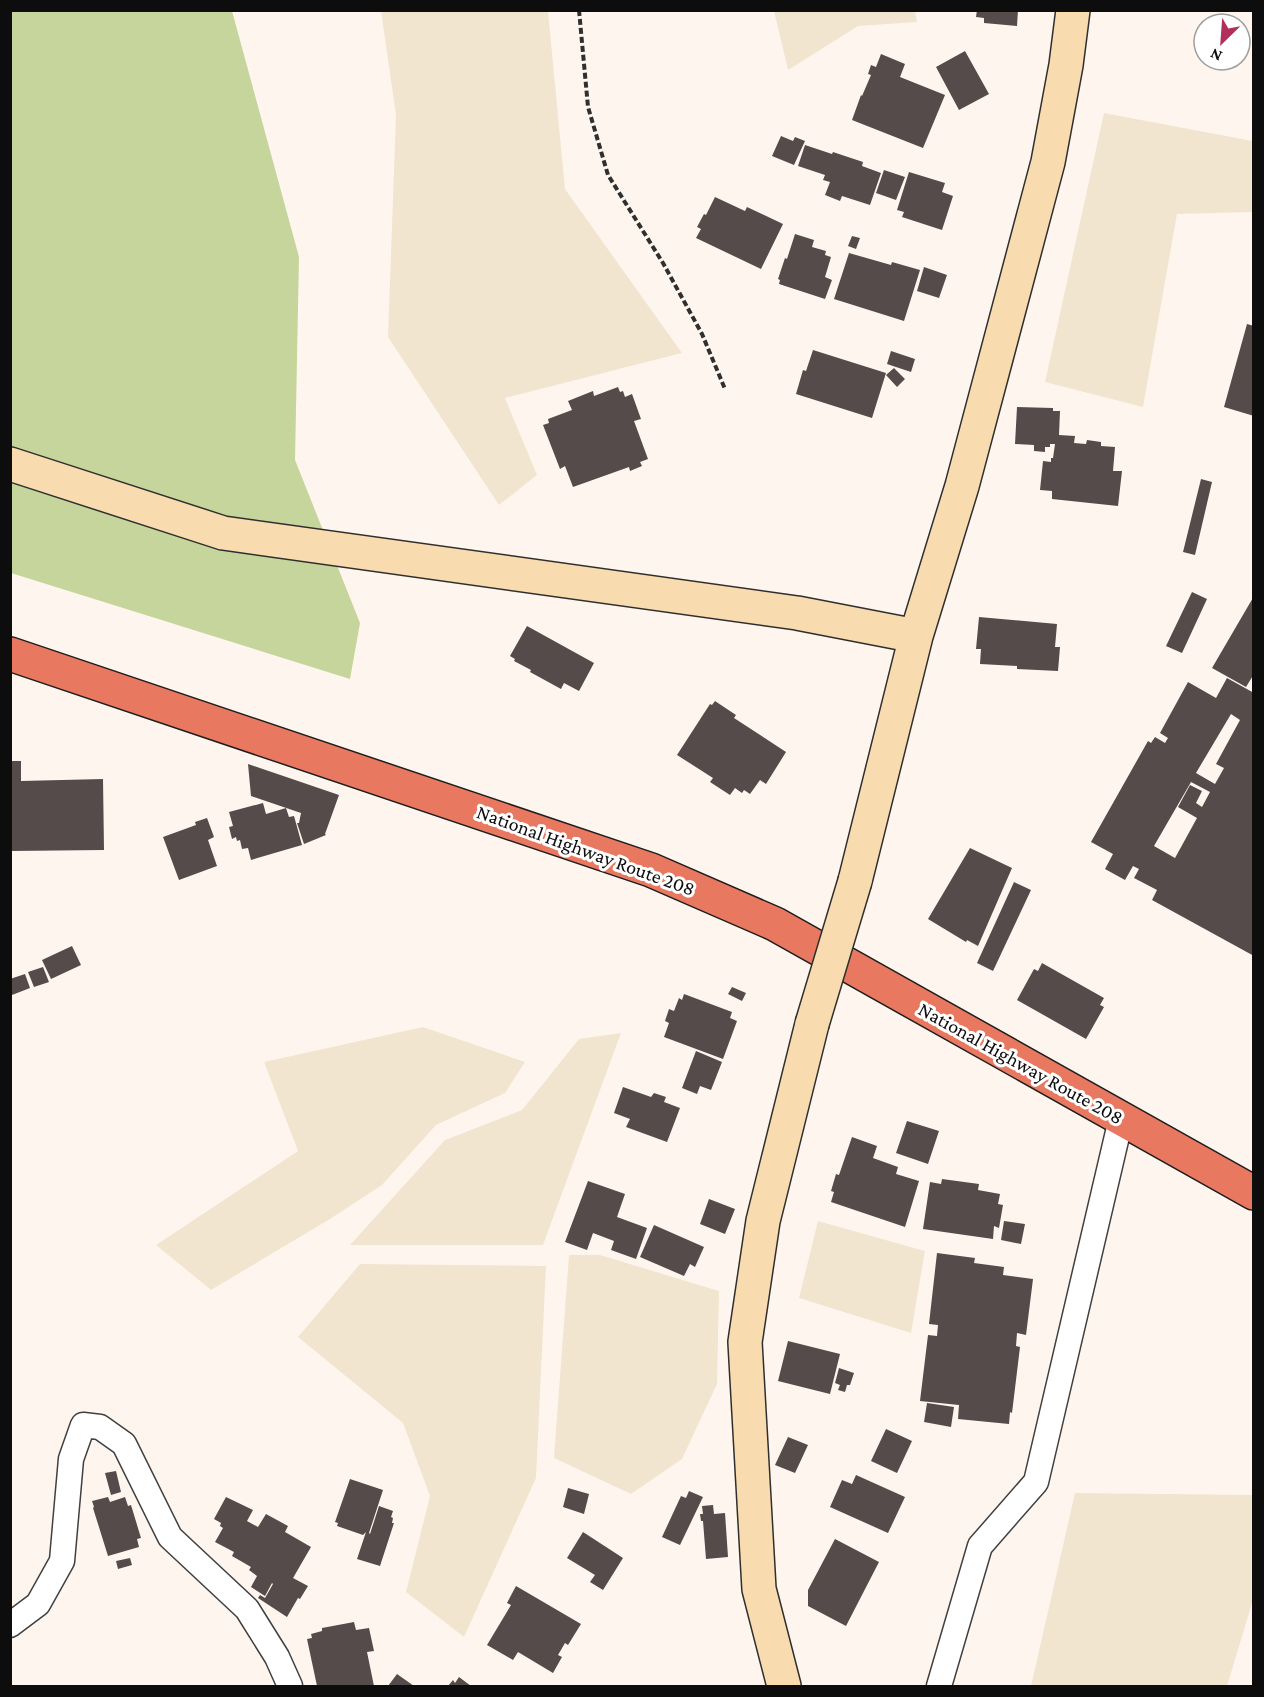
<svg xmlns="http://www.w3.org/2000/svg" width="1264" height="1697" font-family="'Crimson Pro',serif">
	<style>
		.farmland { fill: #f2e5d0 }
		.forest { fill: #c5d59b }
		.building { fill: #544b4a; fill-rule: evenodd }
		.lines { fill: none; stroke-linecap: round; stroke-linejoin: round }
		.street-casing { stroke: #404040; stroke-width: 27 }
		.secondary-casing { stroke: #2f2f2f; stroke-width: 36 }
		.highway-casing { stroke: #1e1e1e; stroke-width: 36 }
		.path { stroke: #2f2f2f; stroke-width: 4; stroke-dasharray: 6 3; stroke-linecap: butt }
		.street { stroke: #fff; stroke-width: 24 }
		.secondary { stroke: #f8dbae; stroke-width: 33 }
		.highway { stroke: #e97861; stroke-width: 33 }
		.secondary-bridge-casing { stroke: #2f2f2f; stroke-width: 36; stroke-linecap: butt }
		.secondary-bridge { stroke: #f8dbae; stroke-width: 33 }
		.labels { text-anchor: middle; stroke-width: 6; stroke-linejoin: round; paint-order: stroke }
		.street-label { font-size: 20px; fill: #0d0d0d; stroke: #fff }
	</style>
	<rect width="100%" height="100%" fill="#fef6ee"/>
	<path class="farmland" d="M381,11H548L565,189L682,353L505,398L537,475L499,505L388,337L396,115Z
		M774,11H915L917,22L858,26L788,70Z
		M1104,113L1253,141V212L1177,214L1143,407L1045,382Z
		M423,1027L525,1062L505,1093L436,1125L382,1185L330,1219L211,1290L156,1245L298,1151L264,1062Z
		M621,1033L543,1245H350L445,1140L522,1110L579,1039Z
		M818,1221L925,1251L911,1333L799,1298Z
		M569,1255H600L719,1291L717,1384L682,1459L631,1494L554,1458Z
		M360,1264L546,1266L536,1478L464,1637L406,1592L430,1496L403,1423L298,1337Z
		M1075,1493L1253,1495V1600L1227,1686H1031Z"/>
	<path class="forest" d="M10,11H232L299,257L295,460L360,623L350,679L11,573Z"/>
	<path class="building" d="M977,10H1018L1017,26L984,23V18L976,17Z
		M965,51L989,94L959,110L936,67Z
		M881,54L905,64L900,77L945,95L923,148L852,120L861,95L862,96L871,75L868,74L871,65L876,67Z
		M781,136L793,141L795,137L805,141L794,165L772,156Z
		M805,145L832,154L833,152L863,162L862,166L881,173L870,205L842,196L840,201L825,195L830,182L823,180L825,175L798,166Z
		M884,170L905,177L896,200L876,193Z
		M909,172L945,183L942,192L953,196L942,230L902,217L904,212L897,210Z
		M715,197L745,211L747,207L783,224L761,269L696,238L701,229L697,227L704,214L706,215Z
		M795,234L814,240L812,247L826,251L825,255L831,257L825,277L832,280L825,299L779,284L780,280L778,279L785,258L787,259Z
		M852,236L860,238L856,249L848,246Z
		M849,253L891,265L892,262L920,270L904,321L834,299Z
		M924,267L947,275L939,298L917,291Z
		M1247,324L1254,326V416L1224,407Z
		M813,350L886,373L872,418L796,394L803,370L806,371Z
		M891,351L915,359L911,372L887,364Z
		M894,368L905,379L897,387L886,375Z
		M618,387L620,392L623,391L625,397L632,394L641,419L634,421L648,459L640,462L642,466L630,471L629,467L573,487L565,466L560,469L543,425L549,423L548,419L572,410L568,401L593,391L594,396Z
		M1017,407L1053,408V411H1060L1059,435L1075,436L1074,443L1086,444L1087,440L1101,442V446L1115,447L1113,471H1122L1118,506L1052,499V491L1040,490L1043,461L1051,462V458H1053L1055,444H1050V447H1045V452L1034,451V445L1015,444Z
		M1201,479L1212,482L1195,555L1183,552Z
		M1192,592L1207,599L1182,653L1166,646Z
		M1254,596V674L1246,687L1212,668Z
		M979,617L1057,624L1055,647H1060L1058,671L1017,669V666L980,664L981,649H976Z
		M527,626L594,663L579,691L564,683L561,689L530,672L531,670L514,661L515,659L510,656Z
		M1227,678L1254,693V956L1152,900L1157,890L1134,878L1139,869L1133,866L1125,880L1105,869L1113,854L1091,842L1148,741L1151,743L1155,737L1165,743L1168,738L1160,733L1188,682L1216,698ZM1231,714L1240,720L1216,764L1224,768L1215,784L1196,773ZM1191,782L1210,792L1202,807L1196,803L1202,791L1190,785L1178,807L1197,818L1175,858L1154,846Z
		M715,701L736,715L734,718L786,752L766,784L760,780L750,794L744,790L742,793L735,788L730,795L710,782L713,778L677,755L710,704L712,705Z
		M10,761H21V781L103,779L104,850L10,851Z
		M248,764L339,795L325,834L326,835L304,844L297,823H299L301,813L251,796Z
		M263,803L266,814L286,808L289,817L294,816L302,845L251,860L248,848L242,849L240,840L237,841L236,837L232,839L229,827L233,826L229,812Z
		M207,818L214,837L208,840L217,866L179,880L163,837L196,825L195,822Z
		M970,848L1012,868L978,946L967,940L966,942L928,919Z
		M1014,882L1031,890L993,971L977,963Z
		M72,946L81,965L51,979L42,960Z
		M1042,963L1104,998L1100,1005L1104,1007L1086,1039L1017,1000L1034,969L1038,971Z
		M43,967L49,982L34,987L28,972Z
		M25,974L30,988L12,995L10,979Z
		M732,987L746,993L742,1001L728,994Z
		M684,994L732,1012L730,1018L737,1021L723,1059L664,1037L669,1023L665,1021L669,1009L674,1011L679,998L682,1000Z
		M696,1051L722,1062L711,1090L700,1086L697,1094L682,1088Z
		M623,1087L651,1097L654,1093L666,1097L664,1102L680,1108L667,1142L626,1127L630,1119L614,1113Z
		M907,1121L939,1131L928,1164L896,1153Z
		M852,1137L877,1146L873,1158L898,1167L896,1174L919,1181L905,1227L831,1202L834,1192L831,1191L836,1174L839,1175Z
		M942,1179L979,1184L978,1190L1000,1194L998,1204L1003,1205L999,1228L994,1226L993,1239L923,1229L930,1182L941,1184Z
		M588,1181L625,1194L617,1217L647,1228L636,1259L611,1250L614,1241L593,1233L587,1250L565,1242Z
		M709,1199L735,1209L725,1234L700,1224Z
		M1004,1221L1025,1224L1021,1244L1001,1240Z
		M654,1225L704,1247L695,1267L690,1264L684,1276L640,1257Z
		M937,1253L975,1258L974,1263L1004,1267L1003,1275L1033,1279L1026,1335L1017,1333L1016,1346L1020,1347L1012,1413L1010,1412L1009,1424L958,1419L959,1405L920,1401L928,1335L937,1336L938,1325L929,1324Z
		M788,1341L840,1354L830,1394L778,1381Z
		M839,1368L854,1373L850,1385H847L845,1392L838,1390L840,1385L835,1383Z
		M927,1403L954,1407L951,1427L924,1422Z
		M886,1429L912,1441L897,1473L871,1461Z
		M788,1437L808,1445L795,1473L775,1465Z
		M116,1471L121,1492L111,1495L105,1473Z
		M856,1475L905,1497L888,1533L830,1507L842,1480L852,1484Z
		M350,1479L383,1490L369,1533L370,1534L379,1506L393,1511L391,1517L393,1518L392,1523H394L380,1566L357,1559L366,1532L363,1535L337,1526L338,1523L335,1522Z
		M568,1488L589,1494L584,1514L563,1507Z
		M689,1491L703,1497L680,1545L662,1537L681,1496L686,1498Z
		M108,1497L110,1502L125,1497L128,1506L131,1505L141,1538L137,1539L139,1547L108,1556L93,1508L94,1507L92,1501Z
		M226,1497L253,1510L247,1521L258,1527L266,1514L288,1526L285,1532L311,1547L293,1578L308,1586L300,1599L298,1598L287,1617L258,1598L260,1595L265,1598L273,1584L272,1583L265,1596L251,1587L257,1576L249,1570L251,1567L232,1556L234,1552L215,1542L223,1528L220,1526L221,1523L214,1519Z
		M713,1505L714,1514L725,1513L728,1557L706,1559L703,1521H701L700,1514H703L702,1506Z
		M583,1532L623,1558L603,1590L590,1582L595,1575L567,1558Z
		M835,1539L879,1562L846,1626L808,1606V1590Z
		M130,1558L132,1565L118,1569L116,1561Z
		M516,1586L581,1624L568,1645L565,1643L558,1655L562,1657L553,1673L518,1652L513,1660L487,1645L511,1605L507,1603Z
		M354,1622L356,1630L369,1628L374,1651L367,1652L374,1686H317L307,1639L312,1638L311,1634L322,1631V1628Z
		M397,1674L414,1686H388Z
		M459,1677L471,1686H448L453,1680L455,1683Z"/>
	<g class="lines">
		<defs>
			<path id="street" d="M10,1625L38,1604L62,1561L71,1459L83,1425L100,1427L124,1444L170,1537L247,1609L277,1657L290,1686
				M939,1686L980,1546L1036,1482L1121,1119"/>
			<path id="secondary" d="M10,464L223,533L797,613L916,636
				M855,881L916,636L962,486L1048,162L1066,65L1073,10
				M784,1686L759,1589L745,1342L763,1221L812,1024"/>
			<path id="highway" d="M10,654L651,870L775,924L1254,1193"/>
		</defs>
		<use href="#street" class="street-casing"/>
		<use href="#secondary" class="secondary-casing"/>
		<use href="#highway" class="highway-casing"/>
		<path class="path" d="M579,10L588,107L608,175L663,263L702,334L725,389"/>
		<use href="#street" class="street"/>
		<use href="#secondary" class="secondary"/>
		<use href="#highway" class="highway"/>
		<defs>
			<path id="secondary-bridge" d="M812,1024L855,881"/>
		</defs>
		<use href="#secondary-bridge" class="secondary-bridge-casing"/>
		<use href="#secondary-bridge" class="secondary-bridge"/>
	</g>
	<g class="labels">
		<g class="street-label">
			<text transform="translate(586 850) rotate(20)" y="7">National Highway Route 208</text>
			<text transform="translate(1021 1063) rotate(29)" y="7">National Highway Route 208</text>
		</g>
	</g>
	<rect width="1264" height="1697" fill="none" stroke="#0d0d0d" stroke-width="24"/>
	<g transform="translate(1222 42) rotate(205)"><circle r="28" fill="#ffffff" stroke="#9e9e9e" stroke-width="1.5"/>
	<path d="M0-4.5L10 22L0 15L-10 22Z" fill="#b1305b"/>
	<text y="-9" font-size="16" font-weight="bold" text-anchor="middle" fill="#0d0d0d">N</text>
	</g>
</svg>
